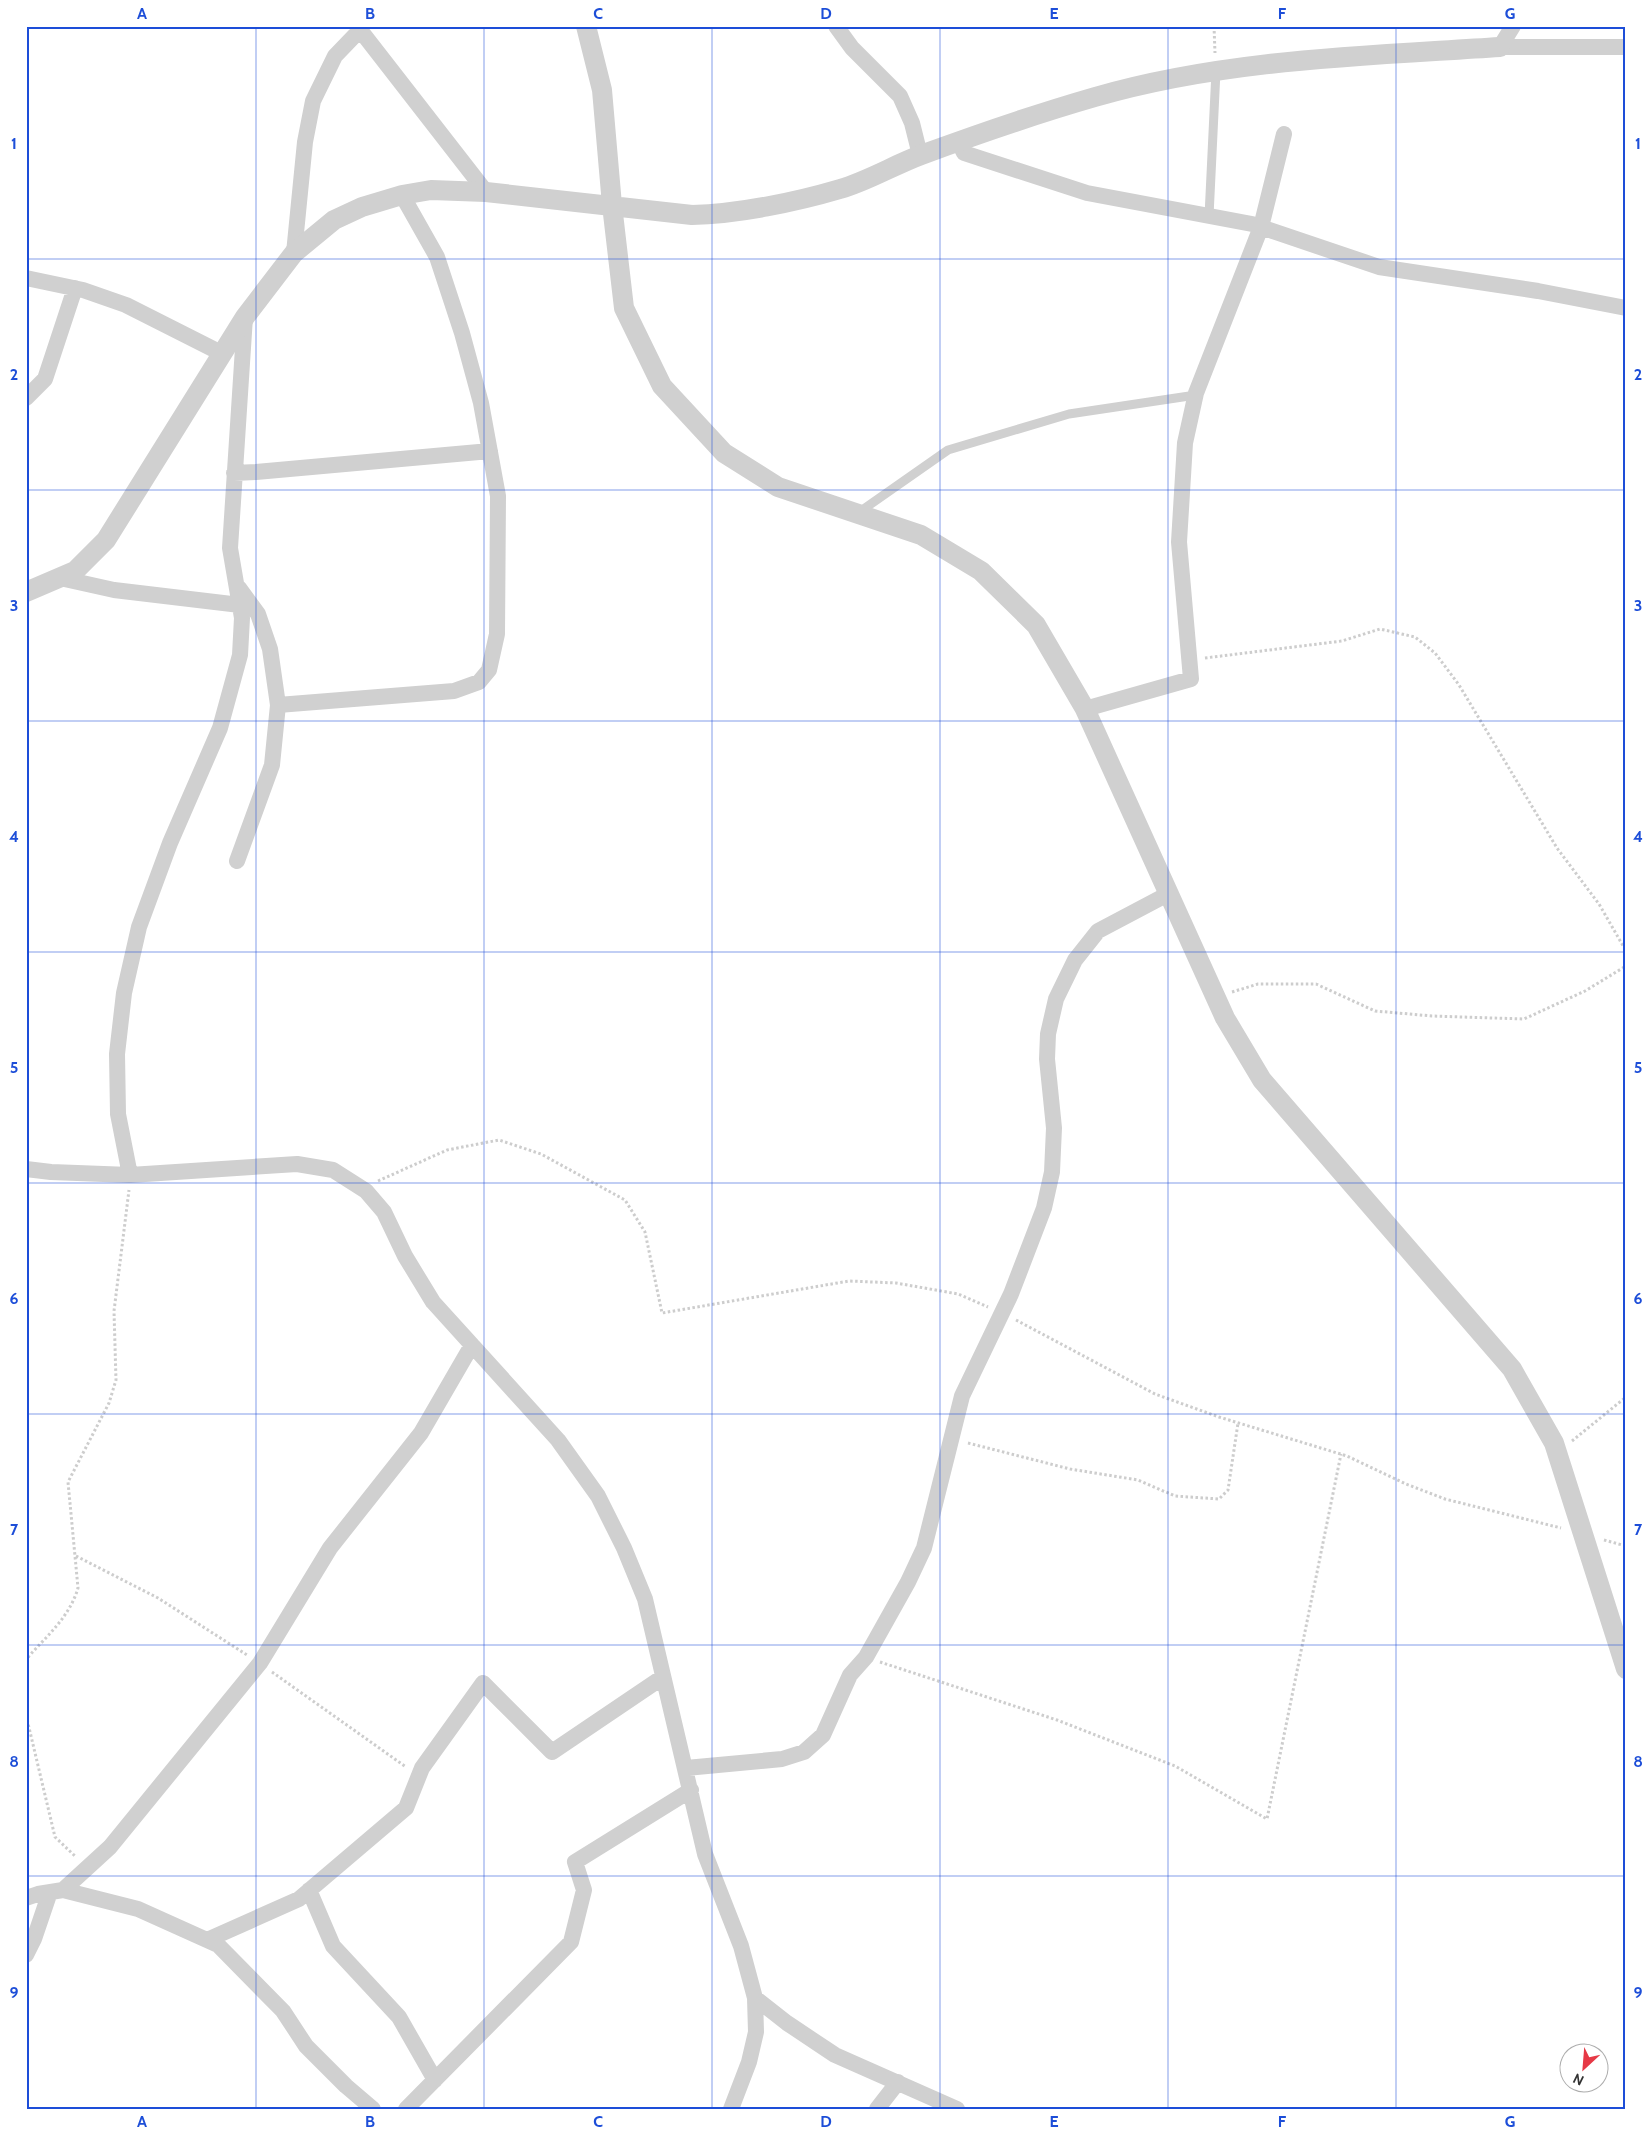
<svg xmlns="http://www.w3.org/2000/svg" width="1652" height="2135" font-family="Cabin,sans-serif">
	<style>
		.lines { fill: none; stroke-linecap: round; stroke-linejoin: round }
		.path { stroke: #cdcdcd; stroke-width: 3; stroke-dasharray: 2.5 2.5; stroke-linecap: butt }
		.service { stroke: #d0d0d0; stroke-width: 9 }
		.minor { stroke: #d0d0d0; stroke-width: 16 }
		.tertiary { stroke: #d0d0d0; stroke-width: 20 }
		.grid { fill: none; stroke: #1d4ed8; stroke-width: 1; stroke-opacity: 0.55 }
		.neatline { fill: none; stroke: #1d4ed8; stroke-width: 2 }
		.grid-label { font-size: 16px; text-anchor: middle; font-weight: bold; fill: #1d4ed8 }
	</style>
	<rect width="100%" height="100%" fill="#fff"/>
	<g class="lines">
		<path class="path" d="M1214,26L1215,53
			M1205,658L1342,641L1380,629L1415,637L1435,653L1459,685L1557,848L1599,904L1626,951
			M1232,992L1258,984H1316L1375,1011L1432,1016L1524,1019L1585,991L1626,966
			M378,1181L447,1150L499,1140L541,1154L625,1200L645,1232L662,1313L849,1281L896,1283L958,1294L988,1307
			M1016,1320L1155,1394L1219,1417L1347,1456L1406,1484L1445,1499L1561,1528
			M1572,1441L1626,1397
			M968,1443L1070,1469L1138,1480L1175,1496L1219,1499L1228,1490L1238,1423
			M1604,1540L1626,1546
			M76,1556L158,1598L247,1655
			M26,1662L29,1656C48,1635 70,1616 78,1588L68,1482L109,1403L116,1380L114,1311L129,1190
			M880,1662L1057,1720L1175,1766L1267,1819L1341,1454
			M272,1672L406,1767
			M26,1715L55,1837L76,1857"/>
		<path class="service" d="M1209,216L1216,71
			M858,513L948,450L1069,414L1196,395"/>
		<path class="minor" d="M357,26L486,192
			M836,26L852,48L900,96L912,123L920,155
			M1500,47H1626
			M1500,47L1513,26
			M959,143L964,153L1087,193L1252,224L1379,267L1538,291L1626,308
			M294,253L305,142L313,101L335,56L360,30
			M26,278L83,290L126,305L221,353
			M26,398L45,379L75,288
			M234,473L256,472L490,451
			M60,578L114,590L240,605
			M278,705L454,691L479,682L489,670L497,634L498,496L481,403L462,333L437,257L402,195
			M1085,709L1191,679L1179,542L1185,443L1196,393L1261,227L1284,134
			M237,861L272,765L278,705L270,649L258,614L239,588
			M26,1169L51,1172L130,1175L297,1164L333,1170L366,1191L384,1212L405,1256L433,1302L558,1440L598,1496L624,1548L645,1599L705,1854L741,1946L755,1998L756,2032L749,2062L731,2109
			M130,1175L118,1114L117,1054L124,993L139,927L170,843L220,728L240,655L242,618L230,548L245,317
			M686,1768L782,1759L804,1752L823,1735L850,1675L866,1657L908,1582L924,1548L962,1396L1011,1294L1044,1208L1052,1172L1054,1128L1047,1059L1048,1034L1056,999L1075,960L1098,931L1168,894
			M63,1890L110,1847L260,1663L330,1548L421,1433L472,1345
			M309,1890L333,1946L399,2017L435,2080
			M26,1898L38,1894L63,1890L138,1909L218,1945L283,2011L306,2046L346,2086L373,2109
			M207,1940L299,1899L406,1808L422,1768L483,1683L552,1752L663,1677
			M26,1955L34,1939L50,1892
			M755,1998L787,2023L835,2055L957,2109
			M406,2109L571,1942L584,1890L575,1862L691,1790
			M877,2109L898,2082"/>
		<path class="tertiary" d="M586,26L602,90L612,205L624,308L662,386L724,453L778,487L921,535L981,571L1036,625L1085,709L1225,1018L1262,1080L1512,1369L1554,1443L1626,1669
			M26,592L75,571L106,540L245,317L294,253L334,220L362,207L402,195L431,190L486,192L692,215C738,214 796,202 840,189C868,181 894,165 921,155C978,134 1036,114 1095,97C1226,59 1365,56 1500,47"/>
	</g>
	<path class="grid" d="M256,26V2109M484,26V2109M712,26V2109M940,26V2109M1168,26V2109M1396,26V2109M26,259H1626M26,490H1626M26,721H1626M26,952H1626M26,1183H1626M26,1414H1626M26,1645H1626M26,1876H1626"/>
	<rect width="1652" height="2135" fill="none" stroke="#ffffff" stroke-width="55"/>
	<g transform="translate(1584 2068) rotate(206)"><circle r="24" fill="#ffffff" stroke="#adadad"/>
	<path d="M0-4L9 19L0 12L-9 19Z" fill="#e63946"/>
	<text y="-8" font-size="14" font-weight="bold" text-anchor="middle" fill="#333333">N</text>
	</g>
	<rect x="28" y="28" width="1596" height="2080" class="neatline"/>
	<g class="grid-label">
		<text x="142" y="19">A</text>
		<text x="370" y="19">B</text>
		<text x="598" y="19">C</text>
		<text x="826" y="19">D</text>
		<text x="1054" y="19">E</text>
		<text x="1282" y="19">F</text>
		<text x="1510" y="19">G</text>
		<text x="14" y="149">1</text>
		<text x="1638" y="149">1</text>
		<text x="14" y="380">2</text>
		<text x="1638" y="380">2</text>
		<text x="14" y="611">3</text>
		<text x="1638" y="611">3</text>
		<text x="14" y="842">4</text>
		<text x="1638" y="842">4</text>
		<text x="14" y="1073">5</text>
		<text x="1638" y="1073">5</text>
		<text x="14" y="1304">6</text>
		<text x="1638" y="1304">6</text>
		<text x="14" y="1535">7</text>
		<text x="1638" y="1535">7</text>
		<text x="14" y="1767">8</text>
		<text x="1638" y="1767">8</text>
		<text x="14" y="1998">9</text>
		<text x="1638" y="1998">9</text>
		<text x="142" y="2127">A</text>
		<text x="370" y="2127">B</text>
		<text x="598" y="2127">C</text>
		<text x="826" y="2127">D</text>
		<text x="1054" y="2127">E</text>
		<text x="1282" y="2127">F</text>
		<text x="1510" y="2127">G</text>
	</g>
</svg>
